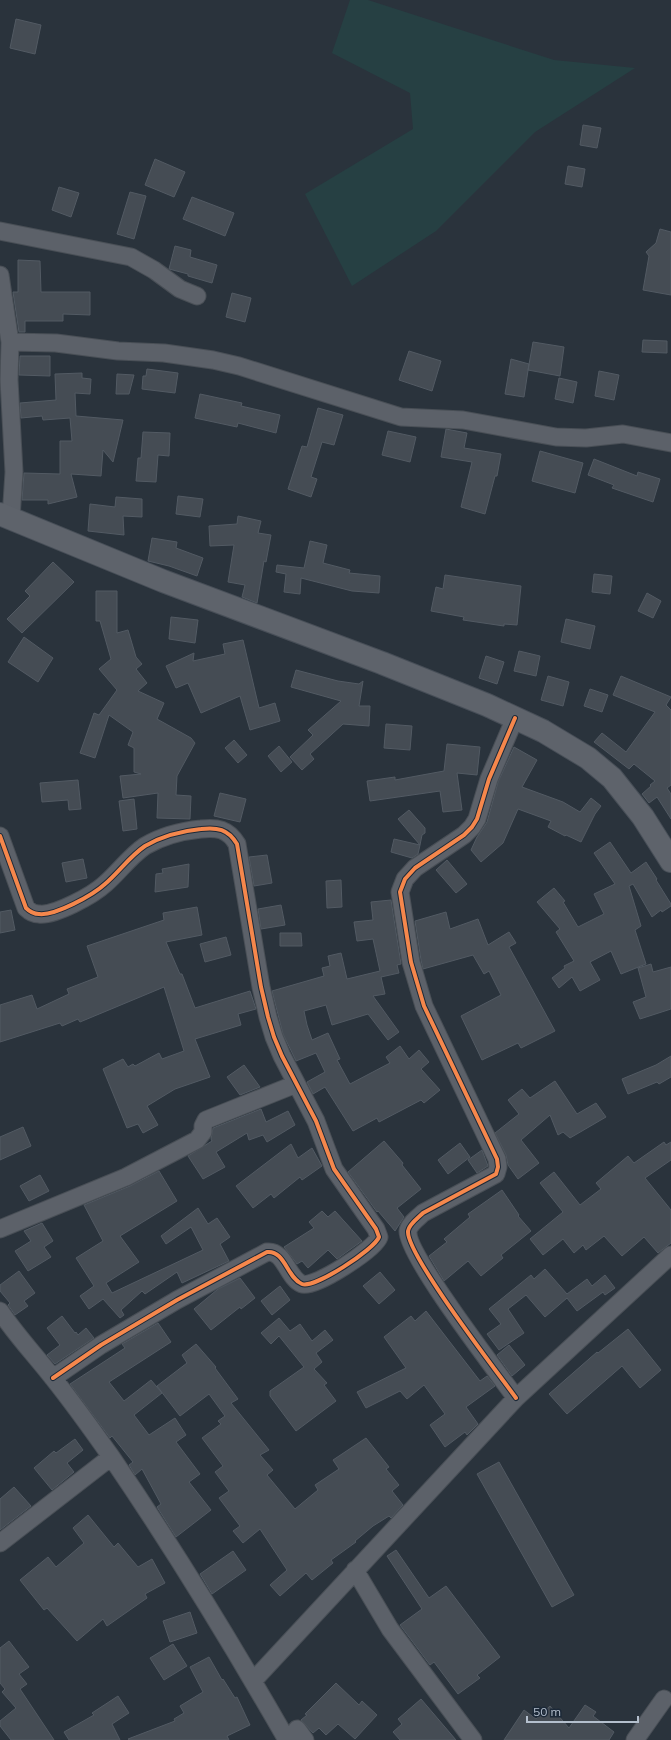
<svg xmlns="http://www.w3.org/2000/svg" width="671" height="1740" font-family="Mulish,sans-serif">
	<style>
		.green { fill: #264043 }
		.building { fill: #454c54; stroke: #525a63 }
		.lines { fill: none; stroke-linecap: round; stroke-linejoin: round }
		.minor-casing { stroke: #494f56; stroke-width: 19 }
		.primary-casing { stroke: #484f58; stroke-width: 24 }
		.minor { stroke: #5c6169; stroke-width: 17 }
		.primary { stroke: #5e636b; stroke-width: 22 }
		.cycleway-casing { stroke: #1c2938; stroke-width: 6 }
		.cycleway { stroke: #f5874c; stroke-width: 4 }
	</style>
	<rect width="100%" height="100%" fill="#2a333c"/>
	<path class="green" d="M350,0H368L554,60L635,68L535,132L436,231L352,286L305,194L413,129L410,93L332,53Z"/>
	<path class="building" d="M16,19L41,25L35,54L10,48Z
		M583,125L601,128L597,148L580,145Z
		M155,159L185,172L174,197L145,185Z
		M568,166L585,169L582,187L565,184Z
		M59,187L79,193L71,217L52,210Z
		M130,192L146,196L134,239L117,234Z
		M192,197L234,213L225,236L183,219Z
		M660,229L671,232V295L643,290L649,256L646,252L656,243Z
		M175,246L191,250L190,257L217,265L212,283L188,276V274L169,269Z
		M18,260L40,261L41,292H90V315L63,314V321H25V332H19L13,292H18Z
		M232,293L251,298L245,322L226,317Z
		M643,340L667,341V353L642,352Z
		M533,342L564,347L560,376L528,370Z
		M409,351L441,361L432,391L399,380Z
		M20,356H50V376L19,375Z
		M511,359L529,364L524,397L505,394Z
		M147,369L178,373L175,393L142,389L143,376H146Z
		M599,371L619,375L614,400L595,396Z
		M82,373V378L91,379L90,394L75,393L76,416L123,420L113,462L103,450L101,476L71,474L77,497L48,504V500H22L24,473L60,474V441H72L70,418L43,420L42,416L21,418L20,403L56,400L55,374Z
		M117,374L134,375L129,394H116Z
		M559,378L577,382L573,403L555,399Z
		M200,394L242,403L241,406L280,415L276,433L238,423L237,427L195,418Z
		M318,408L343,415L334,445L322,442L311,477L317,479L311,497L288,489L302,446L307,447Z
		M446,429L467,433L464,448L501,454L497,476H495L485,514L461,507L472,462L441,457Z
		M388,431L416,437L410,462L382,455Z
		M143,432L170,433L169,456L158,455L156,482L136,481L138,458H141Z
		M540,451L583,463L575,493L532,481Z
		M594,459L637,476L638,472L660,479L653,502L612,488L614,485L588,475Z
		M178,496L203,499L200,517L176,514Z
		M116,497L142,499V517L123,516L124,535L88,531L90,504L115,507Z
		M238,516L261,521L258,533L271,535L266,562L264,561L257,603L242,597L245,585L228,582L234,545L210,546L209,526L237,524Z
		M152,538L177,542L176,548L203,558L197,576L169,566L148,561Z
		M310,541L327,545L323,563L350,570L349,573L380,576L379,593L352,591L301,578L300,594L284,592L286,574L276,572L277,565L304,568Z
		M53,562L74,582L22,633L7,619L30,596L25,591Z
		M594,574L612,576L610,594L592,592Z
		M445,575L521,586L517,625L504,624V626L463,620L464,617L431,611L436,587L443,589Z
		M96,591H117V633L128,630L136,657L142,664L136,669L147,683L138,691L164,703L157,719L191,738L195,743L177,776L176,795L191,796L190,819L157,818L158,793L123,798L120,776L141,774L134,772V748L128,745L133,732L109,715L95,758L80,753L94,713L99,715L117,690L99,669L111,659L100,621H96Z
		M647,593L661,601L653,618L638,611Z
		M171,617L198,620L195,643L169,639Z
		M566,619L595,626L590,649L561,642Z
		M24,637L53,658L38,682L8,662Z
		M243,640L259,708L275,703L280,721L250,730L240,696L201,713L188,683L176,688L166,666L194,653L193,661L225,654L223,644Z
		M519,651L540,656L536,676L514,671Z
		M486,656L504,662L497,684L479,678Z
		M296,670L338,681L359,684L363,681L359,706H370L369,726L343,724L310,754L314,759L302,770L290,757L313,735L308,730L341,701L291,687Z
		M548,676L569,682L563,706L541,700Z
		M621,676L671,697L666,705L671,710V785L667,788L671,794V819L657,797L649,803L642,794L651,786L650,785L655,781L634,764L629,769L594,742L602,733L626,752L655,712L613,695Z
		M590,689L608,695L602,712L584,706Z
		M386,724L412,726L410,750L384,748Z
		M234,740L247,755L238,763L225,748Z
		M447,744L480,747L477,775L457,773L462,810L443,812L440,791L370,801L367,781L395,777V780L444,771Z
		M279,746L292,762L281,772L268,756Z
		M514,747L537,760L522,787L563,802L580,812L591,798L601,806L595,814L581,842L566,835L565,836L548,827L551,821L518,809L503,843L481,862L471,850L477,837L487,822L498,782Z
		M78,780L81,809L69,810L68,800L42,802L40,783Z
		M220,793L246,799L240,822L214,816Z
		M134,799L137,829L123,831L119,801Z
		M409,810L425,828V833L422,835L420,845L398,819Z
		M394,839L420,845L418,854L412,858L391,852Z
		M610,842L631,873L646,862L657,879L656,880L671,904V906L662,912L661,910L652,917L633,884L629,886L641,926L635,930L646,964L621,974L611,951L590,962L600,980L580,991L572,977L559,988L552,978L565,968L564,966L574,961L556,932L560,929L537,902L554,888L565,901L563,902L578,927L604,914L594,894L615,884L594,853Z
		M267,855L272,883L254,886L249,857Z
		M83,859L87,878L66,882L62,863Z
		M447,860L467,884L456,893L436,870Z
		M189,864L188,887L155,892L156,874L163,873L162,869Z
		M341,880L342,907L327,908L326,881Z
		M391,900L401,964L397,965L399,973L381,977L385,994L373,996L399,1032L388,1040L368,1014L332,1025L326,1005L304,1011L307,1025L312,1040L328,1033L340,1059L337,1060L350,1084L390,1063L386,1057L400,1046L409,1059L419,1050L429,1062L421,1069L440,1090L424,1103L421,1100L379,1122L377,1118L353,1131L325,1087L313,1094L307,1082L325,1072L316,1053L296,1061L283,1034L272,991L324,976L322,968L330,966L328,956L341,953L347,979L380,971L373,939L357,941L354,922L373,920L371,902Z
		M281,905L285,925L261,929L258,909Z
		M197,907L202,935L166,942L180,974H182L195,1008L250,991L256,1009L238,1014L241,1025L195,1039L210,1077L175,1089L147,1106L158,1125L143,1133L138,1124L127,1128L103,1069L123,1059L128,1067L133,1064L135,1066L159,1053L162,1059L184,1051L164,987L80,1022L78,1019L62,1026L60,1023L0,1042V1005L32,995L37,1009L69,994L67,989L98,977L87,946L164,920L163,913Z
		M11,910L15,930L0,933V912Z
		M446,912L450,929L478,919L488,945L509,932L516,943L509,947L555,1031L521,1048L518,1043L482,1060L461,1016L501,995L489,971L484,974L473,955L423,969L421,960L415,921Z
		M280,933H301L302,946H280Z
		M226,937L231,955L205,962L200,944Z
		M651,964L653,972L671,967V1009L640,1019L633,1002L646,997L638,968Z
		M671,1056V1077L659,1084L657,1082L628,1094L622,1079L656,1065Z
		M244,1065L260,1087L240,1095L227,1077Z
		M555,1081L577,1114L596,1103L606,1117L570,1138L563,1132L558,1135L550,1115L521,1140L539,1163L518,1179L508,1165L506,1155L495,1133L519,1114L508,1100L522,1089L530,1098Z
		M261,1109L266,1122L288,1111L295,1125L267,1142L263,1135L249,1140L247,1133L216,1152L225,1167L203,1179L188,1156L212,1141L211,1139L213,1128Z
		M23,1127L31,1146L0,1160V1137Z
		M384,1141L403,1163L402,1165L421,1189L397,1208L404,1217L395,1231L378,1211L377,1212L348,1172Z
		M664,1142L666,1145L671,1142V1160L645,1178L671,1210V1243L658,1253L644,1237L622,1256L604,1236L586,1250L583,1245L574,1253L563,1239L543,1255L530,1239L563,1212L540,1183L554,1172L580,1205L601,1189L596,1183L628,1156L634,1163Z
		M460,1143L470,1157L448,1174L438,1160Z
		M291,1144L298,1158L312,1148L322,1166L302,1180L300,1177L274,1198L271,1194L253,1208L236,1186Z
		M482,1150L488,1166L477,1173L468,1160Z
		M159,1171L177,1201L120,1236L139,1262L106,1283L112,1293L203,1250L191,1227L166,1244L161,1236L198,1208L208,1224L217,1218L230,1237L220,1244L229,1261L182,1283L177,1272L145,1294L142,1291L121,1310L124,1315L120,1318L103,1299L89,1309L80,1296L94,1286L76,1258L103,1241L84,1205L130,1186Z
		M40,1175L49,1191L29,1201L20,1186Z
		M502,1190L519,1215L518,1216L531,1231L501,1255L503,1258L481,1276L468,1261L444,1281L429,1256L447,1242L444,1239L470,1217L468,1214Z
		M322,1211L328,1217L335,1211L362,1241L337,1259L328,1250L308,1268L302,1261L297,1264L284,1247L314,1228L309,1222Z
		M42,1223L53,1241L44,1247L51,1257L28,1271L15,1251L31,1241L24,1231Z
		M545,1269L567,1294L587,1279L592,1286L605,1275L615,1288L605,1295L603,1292L577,1311L567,1298L545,1317L526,1295L508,1309L524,1333L499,1350L487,1334L501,1324L489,1309L531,1275L534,1279Z
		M19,1271L35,1293L24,1301L28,1306L15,1315L8,1305L10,1303L0,1291V1285Z
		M380,1272L395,1290L379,1304L363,1286Z
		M240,1278L255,1298L241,1309L240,1307L211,1330L194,1309L218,1289Z
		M280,1286L290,1300L272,1315L261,1301Z
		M426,1311L480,1381L487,1376L495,1386L466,1407L478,1424L467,1435L465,1432L445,1447L430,1425L445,1414L424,1385L407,1399L400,1391L366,1408L357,1392L406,1368L384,1337L411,1316L415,1321Z
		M62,1316L75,1333L76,1332L78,1335L86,1328L94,1338L55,1364L47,1355L60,1345L47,1328Z
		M279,1318L290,1331L300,1324L312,1341L325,1330L333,1340L316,1353L322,1362L314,1369L327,1383L324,1385L336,1401L296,1431L270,1396V1391L304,1367L279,1336L271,1344L261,1333Z
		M158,1323L171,1342L109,1382L124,1401L151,1380L162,1393L134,1415L149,1435L175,1418L186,1435L176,1442L200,1474L189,1482L211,1510L176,1537L157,1507L161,1504L142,1469L135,1475L129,1465L133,1462L112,1436L110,1438L70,1384L125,1348L122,1344Z
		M628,1329L661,1370L640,1388L622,1366L567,1414L549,1394L597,1352L598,1353Z
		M196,1344L216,1367L215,1368L238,1399L231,1403L269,1450L260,1455L273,1470L267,1475L295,1509L318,1490L315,1485L339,1469L333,1460L366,1438L389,1467L386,1469L399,1485L392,1491L403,1505L391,1518L389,1516L373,1526L355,1541L356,1542L331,1560L333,1563L312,1580L306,1573L280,1596L270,1585L287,1570L260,1529L243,1543L233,1531L240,1526L219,1498L229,1491L215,1472L223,1466L202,1438L221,1424L218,1421L225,1416L209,1394L180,1416L157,1386L187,1363L182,1355Z
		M509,1345L525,1365L512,1376L497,1355Z
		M75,1439L83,1450L67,1463L74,1472L52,1490L34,1468L54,1451L56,1453Z
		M499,1462L574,1595L552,1607L477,1474Z
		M14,1487L31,1506L0,1530V1499Z
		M88,1515L114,1547L118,1543L138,1567L152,1559L165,1583L145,1594L147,1598L107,1626L103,1619L77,1641L47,1608L44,1610L20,1580L48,1557L56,1567L84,1543L73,1528Z
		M396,1550L429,1598L446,1586L500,1657L477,1675L480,1678L458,1694L434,1662L430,1665L400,1625L422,1609L387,1556Z
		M233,1551L246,1570L212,1594L200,1574Z
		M190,1612L197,1633L170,1642L163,1621Z
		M9,1641L29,1667L19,1674L27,1684L20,1689L54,1740H11L0,1726V1721L16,1708L2,1692L5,1689L0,1683V1648Z
		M173,1644L187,1666L164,1680L150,1658Z
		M209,1657L222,1680L223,1679L235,1698L237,1697L250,1725L227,1736L229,1740H129L128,1739L175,1721L174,1719L184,1713L180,1706L203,1692L190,1667Z
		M336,1683L359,1705L362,1701L377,1715L355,1739L338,1724L326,1735L319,1728L313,1733L301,1720L307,1715L305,1714Z
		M118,1696L129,1713L112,1724L120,1740H69L64,1732L94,1715L92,1713Z
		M421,1699L456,1740H400L393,1732L402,1724L398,1719Z
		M585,1705L596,1712L593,1716L614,1732L609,1740H504L524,1710L536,1719L550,1706L569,1728Z"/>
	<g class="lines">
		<defs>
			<path id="minor" d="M0,231L131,257L154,270L180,289L197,296
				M0,275L10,342L9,380L14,472L11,518
				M10,342L56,343L118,351L164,353L213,360L239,366L401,417L463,420L556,437L586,438L623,434L671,443
				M515,718L489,779L477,819L472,827L464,835L415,868L405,879L400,892L411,962L424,1006L497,1159L498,1167L496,1174L423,1213C418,1218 409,1224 408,1231C406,1254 498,1373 516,1398
				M0,836L26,908C30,912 34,914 39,914C55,916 93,895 105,884C119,872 130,856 145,846C162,836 181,831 201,829C217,827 228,829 237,844L261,987L268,1017L274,1037L282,1056L316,1121L334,1169L376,1229L379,1237C375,1249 314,1289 302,1284C287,1278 285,1250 267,1252L177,1300L101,1345L53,1378
				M0,1229L126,1177L197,1140L203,1132V1126L206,1120L296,1084
				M0,1311C16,1335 35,1355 53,1378C73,1403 93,1431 112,1458C174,1549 232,1644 287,1740
				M0,1543L111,1457
				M355,1570L390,1629L473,1740
				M253,1681L516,1398L671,1255
				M297,1729L305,1740
				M635,1740L664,1699"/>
			<path id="primary" d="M0,514L163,581L382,663L487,705L543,731L588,758L612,778L643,817L671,861"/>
		</defs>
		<use href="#minor" class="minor-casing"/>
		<use href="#primary" class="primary-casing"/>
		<use href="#minor" class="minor"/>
		<use href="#primary" class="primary"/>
		<defs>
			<path id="cycleway" d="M515,718L489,779L477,819L472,827L464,835L415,868L405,879L400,892L411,962L424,1006L497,1159L498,1167L496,1174L423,1213C418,1218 409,1224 408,1231C406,1254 498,1373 516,1398
				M0,836L26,908C30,912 34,914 39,914C55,916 93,895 105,884C119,872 130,856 145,846C162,836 181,831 201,829C217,827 228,829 237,844L261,987L268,1017L274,1037L282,1056L316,1121L334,1169L376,1229L379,1237C375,1249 314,1289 302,1284C287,1278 285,1250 267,1252L177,1300L101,1345L53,1378"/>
		</defs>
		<use href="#cycleway" class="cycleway-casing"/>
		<use href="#cycleway" class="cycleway"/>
	</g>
	<path d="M527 1716v6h111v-6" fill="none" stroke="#b4bfcd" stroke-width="2"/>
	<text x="533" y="1716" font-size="12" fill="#b4bfcd" stroke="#1c2938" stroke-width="3" paint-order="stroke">50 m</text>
</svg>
